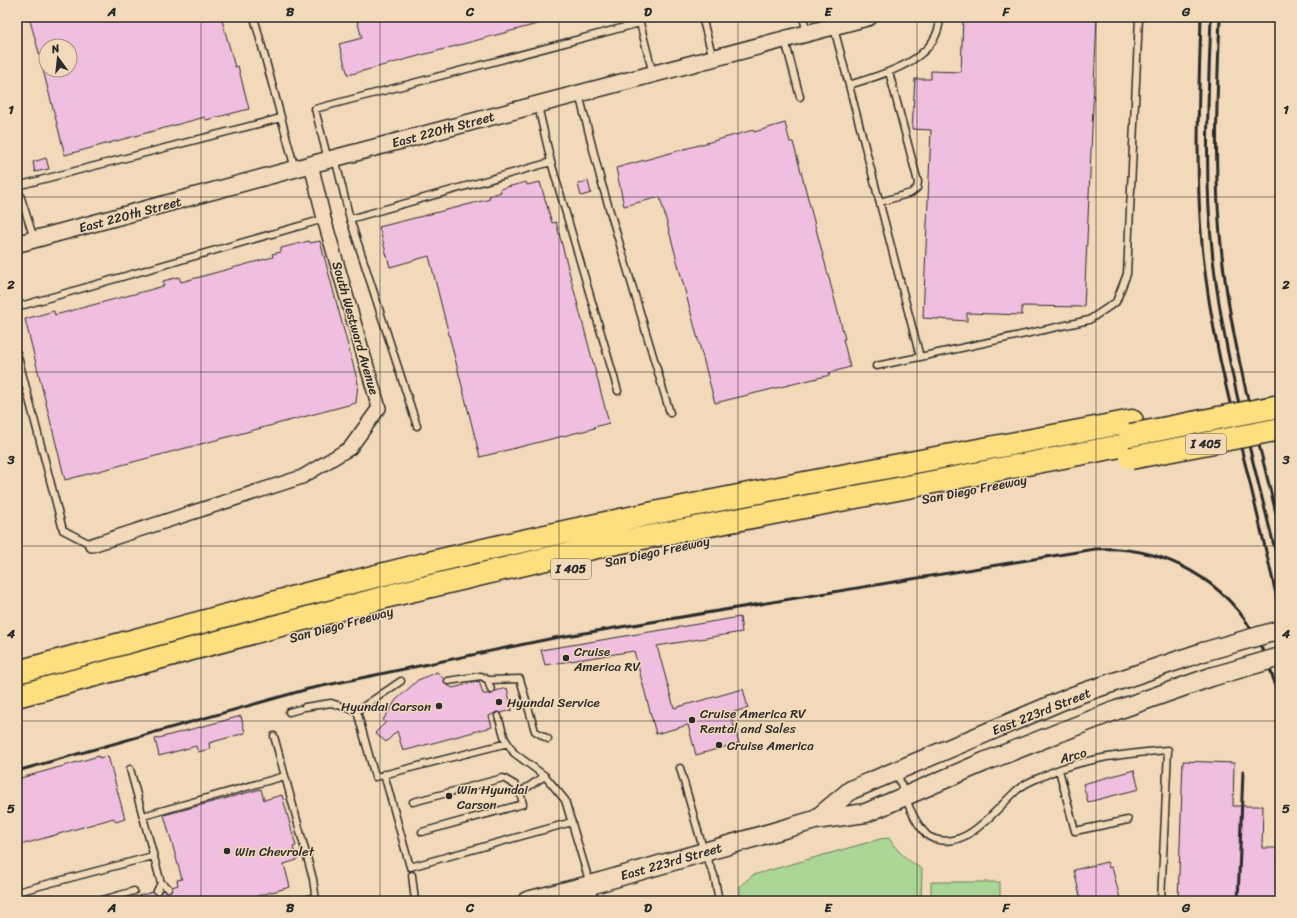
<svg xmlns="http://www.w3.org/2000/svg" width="1297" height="918" font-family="Sriracha,sans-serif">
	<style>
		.green { fill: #abd695; stroke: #6b8060 }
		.building { fill: #f0bedf; stroke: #2b2b2b }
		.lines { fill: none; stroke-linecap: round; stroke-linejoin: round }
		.service-casing { stroke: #2b2b2b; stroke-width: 9 }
		.minor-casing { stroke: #2b2b2b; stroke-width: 16 }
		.tertiary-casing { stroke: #2b2b2b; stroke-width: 19 }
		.secondary-casing { stroke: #2b2b2b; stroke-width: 21 }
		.motorway-casing { stroke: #2b2b2b; stroke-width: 25 }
		.service { stroke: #f1d9b9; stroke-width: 6 }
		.minor { stroke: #f1d9b9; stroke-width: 13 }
		.tertiary { stroke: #f1d9b9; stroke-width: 16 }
		.secondary { stroke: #f1d9b9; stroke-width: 18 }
		.motorway { stroke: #fddf80; stroke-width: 22 }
		.rail { stroke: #2b2b2b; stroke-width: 3 }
		.secondary-bridge-casing { stroke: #2b2b2b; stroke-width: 21; stroke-linecap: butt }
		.motorway-bridge-casing { stroke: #2b2b2b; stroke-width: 25; stroke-linecap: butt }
		.secondary-bridge { stroke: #f1d9b9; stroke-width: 18 }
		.motorway-bridge { stroke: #fddf80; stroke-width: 22 }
		.grid { fill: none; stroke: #2b2b2b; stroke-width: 1; stroke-opacity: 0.55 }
		.poi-dot { fill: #2b2b2b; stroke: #f1d9b9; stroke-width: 1.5 }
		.labels { text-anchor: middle; stroke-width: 3; stroke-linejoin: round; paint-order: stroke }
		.shield { fill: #f1d9b9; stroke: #665f56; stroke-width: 1 }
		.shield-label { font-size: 12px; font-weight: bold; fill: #2b2b2b }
		.street-label { font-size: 13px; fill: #2b2b2b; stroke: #f1d9b9 }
		.poi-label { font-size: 13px; fill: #2b2b2b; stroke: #f1d9b9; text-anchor: start }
		.neatline { fill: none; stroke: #2b2b2b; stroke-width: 1.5 }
		.grid-label { font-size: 13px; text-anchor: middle; font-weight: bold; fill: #2b2b2b }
	</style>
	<rect width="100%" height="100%" fill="#f1d9b9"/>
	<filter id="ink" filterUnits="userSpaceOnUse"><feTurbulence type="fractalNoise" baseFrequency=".025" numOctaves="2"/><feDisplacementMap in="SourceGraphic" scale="8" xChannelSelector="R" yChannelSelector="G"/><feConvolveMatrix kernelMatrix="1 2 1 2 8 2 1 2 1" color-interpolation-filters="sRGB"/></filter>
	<g filter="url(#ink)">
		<path class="green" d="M889,838C897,852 909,861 922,869L921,901H740V886L753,875L880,839Z
			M931,882H1000V901H931Z"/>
		<path class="building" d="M29,17H221L235,67L238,66L249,109L206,120L205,117L65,155L43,70H70V46H46V67H43Z
			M356,17H551L552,20L348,75L339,44L362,38Z
			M963,17H1097L1084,307L1022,306V315L967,313V321L923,318L931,130L912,129L915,79H931V71L961,72Z
			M785,123L790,142H793L796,153L845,339H843L850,367L829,373L830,375L715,403L660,197L624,206L616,168L753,130L754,132Z
			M46,158L49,169L35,172L33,162Z
			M588,181L591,193L581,196L578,184Z
			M526,182L527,185L540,182L552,223L556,222L609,423L594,427L595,428L480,457L429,256L390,267L379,227L490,199L489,196L501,192L500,189Z
			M309,241L310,243L320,241L358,383L356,403L65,480L25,319L54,311L55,315L164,286L163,281L179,277L181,282L273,257L272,254L281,252V248Z
			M740,617L742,632L657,646L674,708L743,689L748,708L730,713L739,743L696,755L688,725L656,734L634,651L545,665L541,650Z
			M437,672L444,679L445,684L453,688L479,681L483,694H492L495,691L507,688L512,710L501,713L497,712L489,716L492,727L403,751L397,731L386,742L375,733L386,722L383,720L396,700L418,680Z
			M241,716L245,733L209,743L210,749L198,752L196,746L159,756L155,739Z
			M99,756V758L108,756L125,819L116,822L114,818L17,846V779Z
			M1183,761L1234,763L1233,806H1263L1262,848H1278L1276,901H1178Z
			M1134,770L1139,789L1088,802L1083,784Z
			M261,789L264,800L282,795L296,846L293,847L297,860L284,864L290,887L239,901H132L131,898L153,892L157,895L163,890L169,892L172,887L178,885L177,880L182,879L164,815Z
			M1107,862L1109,868L1112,867L1120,898L1116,899L1117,901H1081L1074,870Z"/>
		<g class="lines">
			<defs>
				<path id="service" d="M254,17L295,169
					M702,17L713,58
					M803,17L807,33
					M834,28L920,357L1089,320L1116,302L1127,274L1139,17
					M785,40L800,97
					M849,85C883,74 939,61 940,17
					M579,94L601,181L670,413
					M335,158L350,219L551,162L538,106
					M328,160L315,109L640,23L653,74
					M551,162L618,391
					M17,185L34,239
					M17,186L281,118
					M880,202L911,193L917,188L918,182L889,72
					M350,219L417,426
					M17,307L324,219
					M17,353L63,530L92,545
					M876,366L920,357
					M488,680L520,679L535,731L548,739
					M401,681L357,711L375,777L508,743
					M448,681L481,676L488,680L491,690
					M305,707L331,703L357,711
					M289,712L300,709
					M498,716L505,739L514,753L545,776L565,800L595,901
					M274,736L313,879L316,901
					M680,768L704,852L714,875L719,901
					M130,769L161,883L157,891
					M1059,770L1075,831L1128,820
					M897,772C904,793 911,819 927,835C929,837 932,838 935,839C967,850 996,809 1017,790C1023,785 1033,780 1041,777C1079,758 1126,754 1168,750L1161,901
					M384,774L410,867L572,822
					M413,802L503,778L515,785L520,792L545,776
					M143,816L285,776
					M422,832L523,804L520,792
					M412,875L415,901
					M161,883L168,888
					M17,892L153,856
					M99,901L134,891
					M301,901L315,897"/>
				<path id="minor" d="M92,545L302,477L350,448L379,408L324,219L311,164"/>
				<path id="tertiary" d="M17,244L335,158L869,17"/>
				<path id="secondary" d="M815,820L851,790L1073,696L1203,652
					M527,901L590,885L815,820L866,813L984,762L1117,710L1211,677"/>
				<path id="motorway" d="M17,672C185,627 353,579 523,541C725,496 929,460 1132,421
					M17,696L393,595L601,546L1131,444"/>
			</defs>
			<use href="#service" class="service-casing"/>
			<use href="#minor" class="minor-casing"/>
			<use href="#tertiary" class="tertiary-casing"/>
			<use href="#secondary" class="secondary-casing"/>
			<use href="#motorway" class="motorway-casing"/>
			<use href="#service" class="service"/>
			<use href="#minor" class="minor"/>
			<use href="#tertiary" class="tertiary"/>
			<use href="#secondary" class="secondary"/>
			<use href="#motorway" class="motorway"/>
			<path class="rail" d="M1201,17C1199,93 1195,168 1202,244C1209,324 1229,401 1249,479C1259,523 1270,567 1280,611
				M1211,17C1208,98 1204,178 1213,259C1225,364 1255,467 1280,570
				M1220,17C1217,96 1213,176 1222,255C1232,348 1258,439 1280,529
				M17,771L308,689L554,638L1095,549C1164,545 1226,580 1258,641C1268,659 1274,680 1280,700
				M1238,901L1243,771"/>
			<defs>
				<path id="secondary-bridge" d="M1203,652L1280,630
					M1211,677L1280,657"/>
				<path id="motorway-bridge" d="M1131,435L1280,406
					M1131,458L1280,429"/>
			</defs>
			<use href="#secondary-bridge" class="secondary-bridge-casing"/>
			<use href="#motorway-bridge" class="motorway-bridge-casing"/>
			<use href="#secondary-bridge" class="secondary-bridge"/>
			<use href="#motorway-bridge" class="motorway-bridge"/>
		</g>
	</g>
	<path class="grid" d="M201,17V901M380,17V901M559,17V901M738,17V901M917,17V901M1096,17V901M17,197H1280M17,372H1280M17,546H1280M17,721H1280"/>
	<g class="poi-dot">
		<circle cx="566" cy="658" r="4"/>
		<circle cx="499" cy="702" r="4"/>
		<circle cx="439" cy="706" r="4"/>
		<circle cx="692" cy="720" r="4"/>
		<circle cx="719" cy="745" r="4"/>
		<circle cx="449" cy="796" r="4"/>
		<circle cx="227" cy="851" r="4"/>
	</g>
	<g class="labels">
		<g class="shield">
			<rect x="1186" y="434" width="40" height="20" rx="3"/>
			<rect x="551" y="559" width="40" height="20" rx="3"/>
		</g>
		<g class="shield-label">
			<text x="1206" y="448">I 405</text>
			<text x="571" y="573">I 405</text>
		</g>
		<g class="street-label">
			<text transform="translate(443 129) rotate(-15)" y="5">East 220th Street</text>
			<text transform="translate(130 214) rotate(-15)" y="5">East 220th Street</text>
			<text transform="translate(356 328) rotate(74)" y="5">South Westward Avenue</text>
			<text transform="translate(974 489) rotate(-11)" y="5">San Diego Freeway</text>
			<text transform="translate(657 551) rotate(-12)" y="5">San Diego Freeway</text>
			<text transform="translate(341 624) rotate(-15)" y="5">San Diego Freeway</text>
			<text transform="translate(1041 711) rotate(-22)" y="5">East 223rd Street</text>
			<text transform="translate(1073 755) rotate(-15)" y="5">Arco</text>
			<text transform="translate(671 861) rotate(-16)" y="5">East 223rd Street</text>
		</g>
		<g class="poi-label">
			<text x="574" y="656">Cruise<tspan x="574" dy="15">America RV</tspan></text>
			<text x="507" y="707">Hyundai Service</text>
			<text x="431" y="711" text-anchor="end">Hyundai Carson</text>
			<text x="700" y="718">Cruise America RV<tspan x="700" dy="15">Rental and Sales</tspan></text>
			<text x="727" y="750">Cruise America</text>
			<text x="457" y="794">Win Hyundai<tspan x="457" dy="15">Carson</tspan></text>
			<text x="235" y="856">Win Chevrolet</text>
		</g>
	</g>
	<rect width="1297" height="918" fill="none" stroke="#f1d9b9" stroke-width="44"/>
	<g transform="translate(58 58) rotate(345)"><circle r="19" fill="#f1d9b9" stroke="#a29380"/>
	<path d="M0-3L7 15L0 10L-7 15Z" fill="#2b2b2b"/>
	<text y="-6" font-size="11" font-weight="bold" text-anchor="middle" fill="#2b2b2b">N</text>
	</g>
	<rect x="22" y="22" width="1253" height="874" class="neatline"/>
	<g class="grid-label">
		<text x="112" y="16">A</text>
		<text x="290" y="16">B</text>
		<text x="470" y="16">C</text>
		<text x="648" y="16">D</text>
		<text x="828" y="16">E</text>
		<text x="1006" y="16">F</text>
		<text x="1186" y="16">G</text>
		<text x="11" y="114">1</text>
		<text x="1286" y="114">1</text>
		<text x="11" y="289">2</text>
		<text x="1286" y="289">2</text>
		<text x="11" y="464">3</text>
		<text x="1286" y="464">3</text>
		<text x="11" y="638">4</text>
		<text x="1286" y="638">4</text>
		<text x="11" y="813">5</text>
		<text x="1286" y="813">5</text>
		<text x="112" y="912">A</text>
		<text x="290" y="912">B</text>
		<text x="470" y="912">C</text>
		<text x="648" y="912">D</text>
		<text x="828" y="912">E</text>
		<text x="1006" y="912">F</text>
		<text x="1186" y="912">G</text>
	</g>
</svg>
